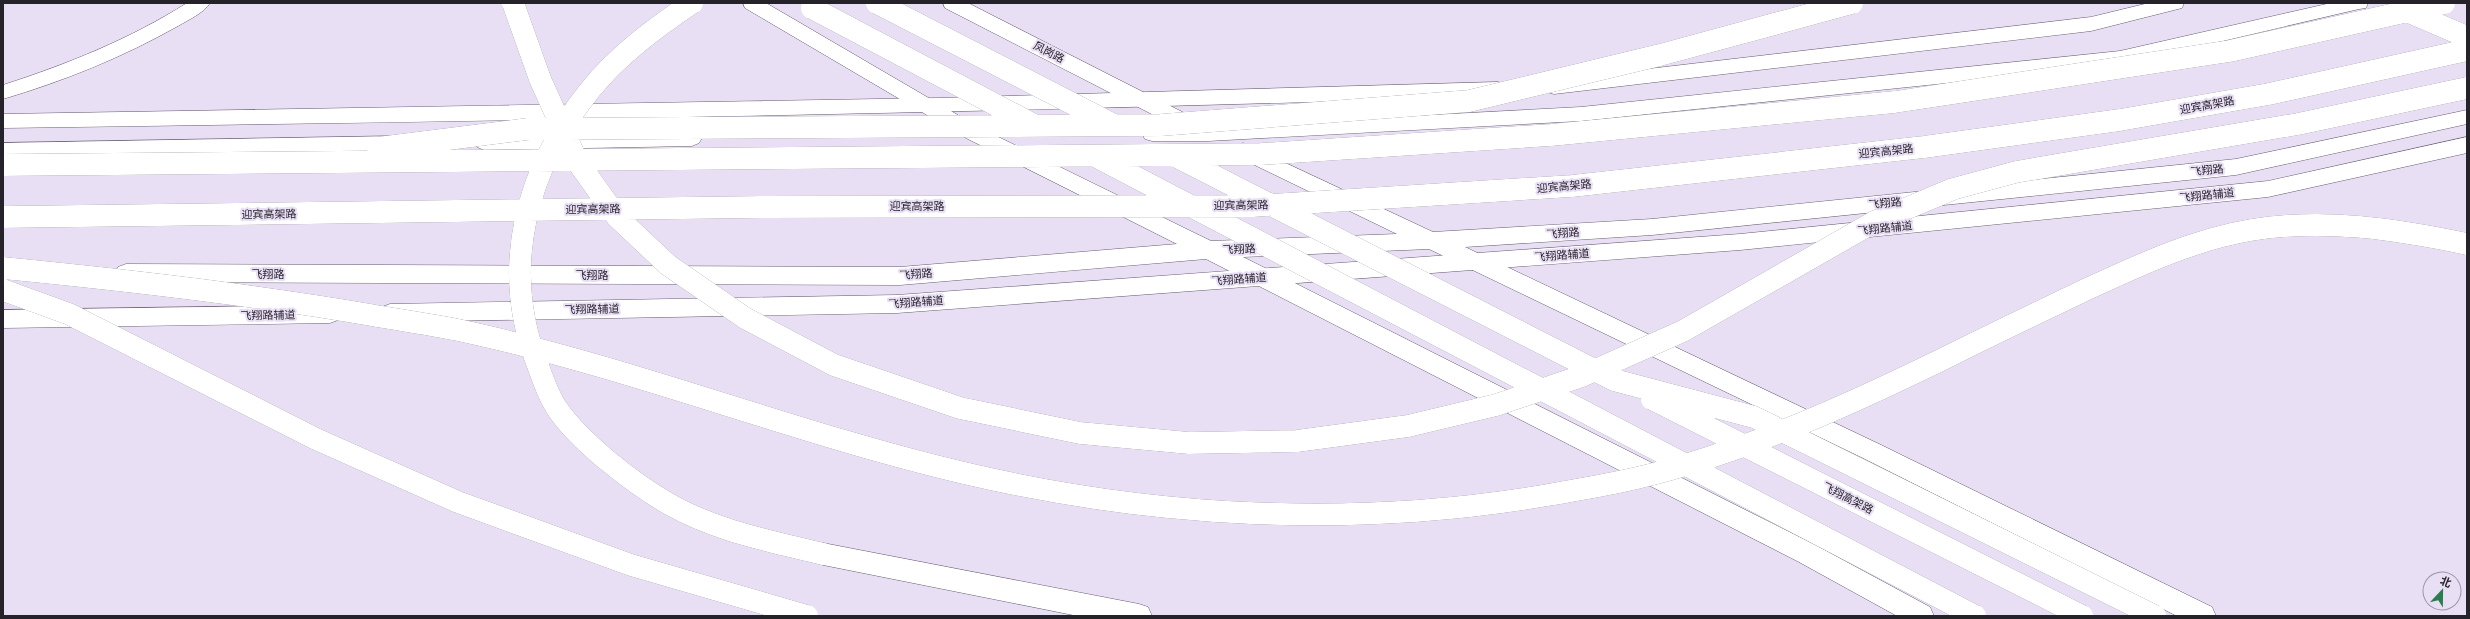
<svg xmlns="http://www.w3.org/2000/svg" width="2470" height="619" font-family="Rubik,'Noto Sans SC',sans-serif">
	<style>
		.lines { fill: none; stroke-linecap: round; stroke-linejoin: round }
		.minor-casing { stroke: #665d70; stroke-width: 1 }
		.major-casing { stroke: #665d70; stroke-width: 1 }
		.highway-casing { stroke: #665d70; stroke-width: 1 }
		.minor { fill: #fff; fill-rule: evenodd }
		.major { fill: #fff; fill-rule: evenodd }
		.highway { fill: #fff; fill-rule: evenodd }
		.highway-bridge-casing { stroke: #665d70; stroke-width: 22; stroke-linecap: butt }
		.highway-bridge { stroke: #fff; stroke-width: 22 }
		.labels { text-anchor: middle; stroke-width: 4; stroke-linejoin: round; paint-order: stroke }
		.street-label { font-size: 11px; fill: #26222a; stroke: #e9dff5 }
	</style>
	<rect width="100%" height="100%" fill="#e9dff5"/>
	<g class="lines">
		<defs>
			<path id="minor" d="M2149,3H2184L2182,8L2091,31L1554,94L1547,92L1544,87L1547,82L1554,80L2091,17Z
				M1498,82L1505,84L1508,89L1505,94L1498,96C1000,113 501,121 3,128V114L938,98Z
				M2467,137V153L2268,197L1740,250L897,313L390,322L382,319L379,313L382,307L390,304L897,295L1740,234L2268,181Z
				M330,305L338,308L341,314L338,320L330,323L3,328V310Z"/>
			<path id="major" d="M743,3H766L980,128L1211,241L1397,234L1236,156L1233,151L1236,146L1243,143L1433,232L1652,219L2236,159L2467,110V124L2236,175L1652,235L1465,247L1879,444L2212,607L2216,616H2177L1863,458L1429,249L1243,257L1817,546L1930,607L1934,616H1897L1799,562L1206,259L900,285L126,282L118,279L115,273L118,267L126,264L900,267L1177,244L966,138L745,8Z
				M943,3H968L1202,122L1205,127L1581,107L2120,51L2331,3H2368L2366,8L2359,9L2120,65L1581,121L1208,141H1152L1145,139L1142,134L1145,129L1177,127L945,8Z
				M692,130L699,133L702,138L699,143L692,146L484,150L477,147L474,142L477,137L484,134Z
				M398,136L405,139L408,144L405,149L398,152L3,159V143Z"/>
			<path id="highway" d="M187,3H210C204,13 188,20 178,26C123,57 64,81 3,99V85C68,64 130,39 187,3Z
				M823,543L1139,604L1148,607L1152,616H1078L823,565L814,562L811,554L814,546Z"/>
		</defs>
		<use href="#minor" class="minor-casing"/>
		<use href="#major" class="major-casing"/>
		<use href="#highway" class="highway-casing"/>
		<use href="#minor" class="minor"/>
		<use href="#major" class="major"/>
		<use href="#highway" class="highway"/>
		<defs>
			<path id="highway-bridge" d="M513,3L540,79L577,161L617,217L668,265L745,318L834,365L960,408L1080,433L1189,443L1297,441L1408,426L1496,405L1582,376L1683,331L1874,222L1953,189L2016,172L2298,124L2467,88
				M692,3C655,28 618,55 590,90C526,169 500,267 537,363C543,379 548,396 558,410C581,443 634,484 669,504C716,531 771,541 823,554
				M877,3L1112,124
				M812,8L1034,125
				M2404,10L2467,37
				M378,148L528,129L1161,125L1469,101L1660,55L1852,3
				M1095,156L1975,616
				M1177,157L1614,380L1754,417L2155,616
				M3,165L1261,154L1551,135L1895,102L2230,51L2444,3
				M3,217L761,207L1253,206L1572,186L1924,147L2120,120L2269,94L2467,50
				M3,268C126,280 249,294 371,315C404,321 438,325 472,333C638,370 798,434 964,473C1155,518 1354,528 1548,495C1594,487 1641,479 1685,465C1776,438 1861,399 1945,358C1991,335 2037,313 2083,291C2137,266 2192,240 2251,230C2324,218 2396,229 2467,244
				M3,290L69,314L316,439L458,502L631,565L807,616
				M1652,399L2082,616"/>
		</defs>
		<use href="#highway-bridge" class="highway-bridge-casing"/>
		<use href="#highway-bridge" class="highway-bridge"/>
	</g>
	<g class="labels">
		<g class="street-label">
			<text transform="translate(1049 52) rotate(27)" y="4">凤岗路</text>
			<text transform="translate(2207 105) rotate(-10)" y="4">迎宾高架路</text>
			<text transform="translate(1886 151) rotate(-6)" y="4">迎宾高架路</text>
			<text transform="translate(2207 170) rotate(-6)" y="4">飞翔路</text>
			<text transform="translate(1564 186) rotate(-5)" y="4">迎宾高架路</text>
			<text transform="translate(2207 195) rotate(-6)" y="4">飞翔路辅道</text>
			<text transform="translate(1885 203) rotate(-6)" y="4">飞翔路</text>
			<text transform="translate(1241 205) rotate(-1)" y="4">迎宾高架路</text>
			<text x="917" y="210">迎宾高架路</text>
			<text transform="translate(593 209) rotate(-1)" y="4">迎宾高架路</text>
			<text transform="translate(269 214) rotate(-1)" y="4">迎宾高架路</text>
			<text transform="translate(1885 228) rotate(-6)" y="4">飞翔路辅道</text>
			<text transform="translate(1563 233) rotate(-4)" y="4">飞翔路</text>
			<text transform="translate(1239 249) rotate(-2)" y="4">飞翔路</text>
			<text transform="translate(1562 255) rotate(-4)" y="4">飞翔路辅道</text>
			<text x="268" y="278">飞翔路</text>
			<text transform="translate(916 274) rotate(-4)" y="4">飞翔路</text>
			<text x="592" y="279">飞翔路</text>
			<text transform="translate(1239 279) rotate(-4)" y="4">飞翔路辅道</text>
			<text transform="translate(916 302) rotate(-4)" y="4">飞翔路辅道</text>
			<text transform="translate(592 309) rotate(-1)" y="4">飞翔路辅道</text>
			<text transform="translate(268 315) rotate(-1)" y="4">飞翔路辅道</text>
			<text transform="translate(1848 498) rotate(27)" y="4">飞翔高架路</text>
		</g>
	</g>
	<rect width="2470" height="619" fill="none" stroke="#26222a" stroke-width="8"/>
	<g transform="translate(2442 591) rotate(22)"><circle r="19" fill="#e9dff5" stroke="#9b93a4"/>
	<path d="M0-3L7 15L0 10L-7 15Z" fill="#2a7d4f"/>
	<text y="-6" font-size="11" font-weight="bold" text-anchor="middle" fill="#26222a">北</text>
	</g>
</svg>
